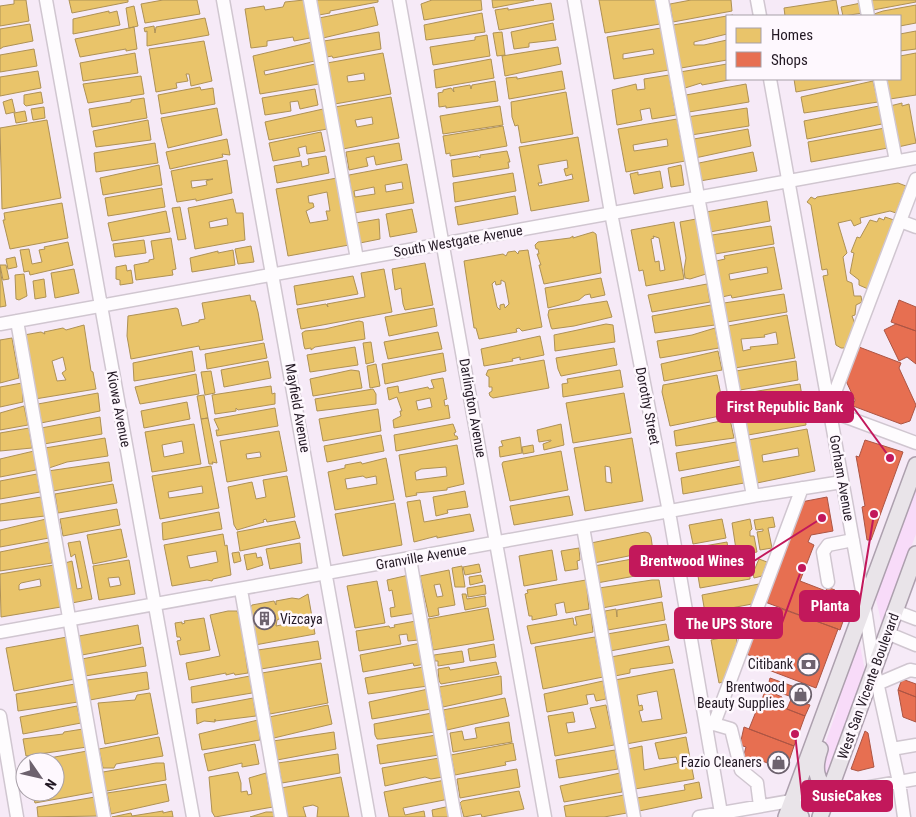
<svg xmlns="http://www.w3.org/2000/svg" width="916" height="817" font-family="'Roboto Condensed',sans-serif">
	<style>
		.green { fill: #f8dbf9 }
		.homes { fill: #e9c46a; stroke: #ae9155; fill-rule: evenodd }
		.shops { fill: #e76f51; stroke: #ac5544 }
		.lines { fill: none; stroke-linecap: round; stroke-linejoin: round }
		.minor-casing { stroke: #d0c6d0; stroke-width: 15 }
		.major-casing { stroke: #ada0ae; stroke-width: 18 }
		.minor { stroke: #fefcfe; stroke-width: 12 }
		.major { stroke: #e9e4e9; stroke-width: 15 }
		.labels { text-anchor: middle; stroke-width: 5; stroke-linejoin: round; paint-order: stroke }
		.street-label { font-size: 14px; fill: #231924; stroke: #fef8fe }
		.poi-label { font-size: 14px; fill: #231924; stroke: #fef8fe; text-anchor: end }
		.leader { fill: none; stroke: #c2185b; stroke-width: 2 }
		.callout-dot { fill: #c2185b; stroke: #fef8fe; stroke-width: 2 }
		.callout { fill: #c2185b; stroke: #c2185b; stroke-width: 2 }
		.callout-label { font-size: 15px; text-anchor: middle; font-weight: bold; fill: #fff }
	</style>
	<rect width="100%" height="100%" fill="#f6eaf7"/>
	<path class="green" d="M916,486V534L882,625L875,595Z
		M859,640L865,671L824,780L819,761L837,710L841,689Z"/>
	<path class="homes" d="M14,0H26L29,21L0,26V6L14,4Z
		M69,0H128V2L72,13Z
		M163,0H197L200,14L145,23L141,4Z
		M304,0L310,38L294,41L293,37L267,41V46L251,48L245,9L264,6L265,10L283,7L285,2Z
		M316,0H378V2L330,11V13L319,15Z
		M432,0H481L482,10L424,20L421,4Z
		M492,0H534L493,8Z
		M599,0H656L660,24L605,33Z
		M691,0H731L732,11L673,22L670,4Z
		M836,0L839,16H785L784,8Z
		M871,0H916V2L873,10Z
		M551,3L554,20L499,30L495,10L508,8V10Z
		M861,3L863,13L843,16L841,7Z
		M916,5V23L900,26V16H874V14L883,11Z
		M134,6L138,26L129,28L126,8Z
		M374,7L378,25L323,38L319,18Z
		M109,11V13L117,11L120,25L73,34V19Z
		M482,13L485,32L426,40L424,25Z
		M733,15V16H727V34L694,42V45H704L727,40V60L681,68L673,25Z
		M205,18L209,35L147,46V31L145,32L144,28L154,26L155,33L156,27Z
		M553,23L556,40L529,43V47L514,49L511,32Z
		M30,24L33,41L3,47L0,49V29Z
		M134,27L137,49L126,51V49L80,57L75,39Z
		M661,28L669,70L614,79L607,37ZM653,49L654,54L623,59V54Z
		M916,31V49L900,51V34Z
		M379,32L381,49L333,58L332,56L327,57L324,41Z
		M502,32L505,55L497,56L493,33Z
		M487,35L490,56L433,65L430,47L475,40V37Z
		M204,41L212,81L191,86L189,74H186L188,81L176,83L177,88L156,92L149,49Z
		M312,42L315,61L264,71L265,75L315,64L319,84L260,94L253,56Z
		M558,47L561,64L505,76L502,56Z
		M34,49L37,66L0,72V55Z
		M135,53L138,73L83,81L80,63Z
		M383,53L391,94L335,104L327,63ZM364,73L365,80L348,82L347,76Z
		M916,53V95L890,99L885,79H900V56Z
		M491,59L494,78L436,88L434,70Z
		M727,64V79H734L702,85L701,83L685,88L680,72Z
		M38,71L41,88L0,96V77Z
		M562,71L565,89L509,99L506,78L517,77V79Z
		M669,75L676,115L652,119L650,108L640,110L642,120L617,125L612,90L636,84L637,90L645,89L644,79Z
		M141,76L144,94L88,103L83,84Z
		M794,79H866L796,92Z
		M495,81L498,101L446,108V106L439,107L438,93L443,92V90L451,88L454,92L453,88L470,85L471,89L472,85Z
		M873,81L878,102L804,113L801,97Z
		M746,84L749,102L689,112L686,95Z
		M200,87L201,90L213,88L215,104L161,114L158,95Z
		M315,89L318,105L300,109L298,101L290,102L291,111L265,115L262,98Z
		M41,92L43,103L26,106L24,104V95Z
		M566,92L573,134L521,143L518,125L515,126L512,117L511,102Z
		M391,97L399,138L343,149L335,107ZM372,117L373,124L357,127L355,120Z
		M144,98L147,118L92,127L89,109L131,102V100Z
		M12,99L15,112L6,114L3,102Z
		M902,103V106L909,104L916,143L898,147L890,106Z
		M500,106L503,125L443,134L440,116Z
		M879,106L882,124L807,139L804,121Z
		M44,107L45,118L33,120L31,109Z
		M217,108L222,135L168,148L161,118Z
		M747,108L749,126L691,135L687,117Z
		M323,109L327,129L269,140L265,122Z
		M25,111L27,121L16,123L14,113Z
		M677,119L685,161L626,172L618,129ZM667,139L668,146L634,151L633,145Z
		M47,120L61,198L2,209L0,128Z
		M148,120L151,140L96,147L93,131Z
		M503,126L507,146L450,156V153L446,154L443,136Z
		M885,128L888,148L811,162L808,142Z
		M748,129L751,146L695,158L694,139Z
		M321,132L325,151L307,154L306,146L298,148L300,156L273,161L269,143Z
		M578,137L589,201L531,211L519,147ZM567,160L568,168L564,169L566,176L572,174L573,179L539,186L538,183H542L538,165Z
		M227,139L230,155L222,154L223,157L170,169L166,152Z
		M155,143L158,163L96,172L94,153Z
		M399,143L402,160L376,165L374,156L366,158L368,166L349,170L346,152Z
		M507,151L510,162H508L509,168L453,177L451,160L478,156L480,158V155Z
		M753,152L757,171L700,181L699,163Z
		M326,156L329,173L277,183L274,166L301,161L302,167L309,165L308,159Z
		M227,160L232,193L196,201V199L177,202L171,171ZM213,179L206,181L207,185L192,188L191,181Z
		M407,164L414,203L354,213L349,175ZM402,182L403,189L386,192L385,185ZM374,187L375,194L355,197L354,191Z
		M159,165L162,185L103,195L100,178Z
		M681,165L684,185L671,187L668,168Z
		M660,171L663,188L634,194L630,174L638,172V175Z
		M513,173L516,191L455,202L453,183Z
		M337,178L349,245L288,256L276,189ZM327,192L330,211H326L328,220L310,223L306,211L314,207L313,203H309L308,196Z
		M898,183L906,186L896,213L890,211L860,218L861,223L854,226L851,220L838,223L847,253L843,257L847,281L852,283L854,296H861L862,302L856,305L855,315L852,316L855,324L846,348H841L836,345L823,276L828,275L827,269L822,270L811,205L807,202L811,197L815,199L817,197Z
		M162,188L165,207L108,216L105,198Z
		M515,196L518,214L458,225L455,207Z
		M233,199L236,213H243L245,240L195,249L188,208ZM227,218L228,225L210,228L209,222Z
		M767,201L770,221L710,232L706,212Z
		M62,203L68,238L10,249L3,220H5L4,213Z
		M180,207L186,239L178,240L172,208Z
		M412,209L417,232L390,237L386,214Z
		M166,211L170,232L112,241L108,223Z
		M885,217L894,220L868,289L859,285V280L850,273L854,253L851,252L857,237L860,238L870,220L877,222L879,218L884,220Z
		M379,219L380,239L360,243L356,223Z
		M696,219L706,274L690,279L685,278L684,270L686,258L680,222Z
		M674,222L684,279L646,286L643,270L639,271L631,230ZM653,236L659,238L665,270L660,271L659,261L655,262L651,239L654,238Z
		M771,226L774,244L715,254L712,235Z
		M593,232L596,234L601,273L544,284L539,265H541L537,254H539L538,249H536L535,245L538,242L570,238L573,236V238Z
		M171,238L176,269L172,270L173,275L136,280L134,265L149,262V260L154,259L151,241Z
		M144,240L146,253L115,257L113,244Z
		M68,242L73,265L30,275L29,271L24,272L20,250L29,249L32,264L42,262L39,250L45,249L44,247Z
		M251,246L254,262L238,264L235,249Z
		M774,247L782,289L732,298L731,295L722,297L716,261L725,259L724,256ZM767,267L768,273L730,280L729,274Z
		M233,250L235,265L192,272L190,258L218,251V253Z
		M528,250L542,327L522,331L519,328L516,329L517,332L479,339L476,328H474L464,261L503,254L506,256L508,252L515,251L518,254L519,251ZM501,280L505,282L509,304L505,308L504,304L500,305V310L497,307L492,284L495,281L496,285L501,284Z
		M15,257L17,267L8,269L6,259Z
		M425,263L433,305L405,310L403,304L401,288L395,290L392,269Z
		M0,265H6L9,279L3,280Z
		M126,265L127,271L131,270L133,283L120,285V280L116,279V267Z
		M0,268L6,306L0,307Z
		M74,269L79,293L55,298L51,273Z
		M384,269L392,312L301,329L297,309L326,304L328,307L327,304L365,297L361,273Z
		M24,274L27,296L19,300L16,299L15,275Z
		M353,276L358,294L297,305L294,286Z
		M601,278L605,295L591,298L590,294L585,295L579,300L548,308L545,288Z
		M44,279L46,297L35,299L33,281Z
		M707,284L710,302L652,312L648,295Z
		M784,294L787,312L727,322L724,303Z
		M250,295L251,301H255L258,312L263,340L200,350L199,346L131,359L127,336L128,316L176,308L178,309L182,326L199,322V320L205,319L202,303Z
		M607,301L612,317L574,326L552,329L551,327L548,315L549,310Z
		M711,305L715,325L655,333L652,316Z
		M434,308L437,326L389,336L385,317Z
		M787,315L795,358L735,368L728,326ZM776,332L778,344L750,347L751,349L743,351L741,339L765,337L764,335Z
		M359,321L363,322L365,339L315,347L311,350V348L305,349L304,346L302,333L305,331L325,329Z
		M606,324L613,325L615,342L555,351L554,335Z
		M84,325L91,371L93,372L96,389L35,399L24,335L41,332L45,334L44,332L63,328L66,330ZM63,357L66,370L62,373L66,380L57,381L52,361Z
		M715,328L719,348L660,358L657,341L692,335Z
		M438,332L442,349L388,359L384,342Z
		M540,336L544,355L520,360V357L512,359L513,361L484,366L481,349Z
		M12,338L19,378L0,383V340Z
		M371,342L374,362L366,364L363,343Z
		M264,343L267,358L207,369L205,354Z
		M355,347L358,365L310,372L307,355Z
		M614,348L617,365L561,376L558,369L556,358Z
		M192,351L195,371L134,381L133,363Z
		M718,351L722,370L664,381L661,364Z
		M443,353L446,371L385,384L382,364Z
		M544,360L549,388L493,398L490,396L489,393L492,391V387H489V377L486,375L488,370Z
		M268,361L271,378L224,387L221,370Z
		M796,361L798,380L740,390L736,371Z
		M376,364L380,386L370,388L367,366Z
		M351,370L359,371L362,388L313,396L310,379Z
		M620,370L623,387L563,397L562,384L568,383L567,379Z
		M211,371L215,393L205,395L201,372Z
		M196,374L199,394L140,404L135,387Z
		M717,375L725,415L670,426L662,392L663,385Z
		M443,378L447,399L444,400L445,406L448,405L450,418L394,428L393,420L401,416L400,411H402L397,397L389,400L387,388L398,386L399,393L428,387L429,389L434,388L431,380ZM430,398L432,407L418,410L416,401Z
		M22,383L23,402L0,407V387Z
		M800,384L803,402L744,413L740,394Z
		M271,386L272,394L275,393V404L238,410L236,408V411L215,414L212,395Z
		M373,389L376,394V404L317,411L315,399Z
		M98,393L100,411L41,423L38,404Z
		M624,393L631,433L573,443L566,403Z
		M204,395L208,418L201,419L197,396Z
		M187,402L190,419L144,428L141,411Z
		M24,406L28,425L0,430V413Z
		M804,406L806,425L748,435L743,417Z
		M275,408L278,426L217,436L216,430H219L214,419Z
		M378,409L381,431L323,441L319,419Z
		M100,417L102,434L44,444L41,428Z
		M208,418L217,463L212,462L213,464H209L201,419Z
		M730,419L734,438L676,446L674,431Z
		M194,424L201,464L152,472L145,432ZM182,441L184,453L164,457L162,445Z
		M453,424L456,432L454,433L455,436H457L458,439L396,451L394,435Z
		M561,424L564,445L544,450L543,444L551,441V440L539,442L537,430Z
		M29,428L32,448L0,451V433Z
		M807,429L815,471L757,483L748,440ZM798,448L799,456L763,462L762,455Z
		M279,431L287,471L227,482L220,441ZM260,452L261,457L247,459L246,454Z
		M381,435L384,451L327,462L324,446Z
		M520,437L522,453L500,457L499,447L503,446L501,441Z
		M105,438L108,456L67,462L49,468L45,448Z
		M632,438L643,501L585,511L574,448ZM605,466L610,467L612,483L606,482Z
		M736,442L740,460L679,471L676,453Z
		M457,445L464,484L447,488V490L416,493L417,495L406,497L399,455ZM446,467L447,476L416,480L415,472L421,469Z
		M533,445L534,452L523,454L522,447Z
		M34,451L36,470L0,477V459Z
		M561,451L568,490L510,501L502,464L503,462Z
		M386,458L394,500L335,510L328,472L345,468V465L361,462L362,464ZM363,476L366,478L376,476L377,484L347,489L345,479Z
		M109,462L112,481L53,491L48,471Z
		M211,466L219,508L160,519L152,476ZM202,486L203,493L169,498L168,492Z
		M741,466L744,483L683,494L681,478Z
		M37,474L40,492L0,499V481Z
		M287,476L295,517L267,522L266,519L263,520L264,522L237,530L234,525L228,487L252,482L256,499L266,497L263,480Z
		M113,484L117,503L58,513L55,494Z
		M465,491L468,507L447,510L448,513L436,516L433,497Z
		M569,496L573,515L514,525L510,506Z
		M41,497L45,516L0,521V504Z
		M420,500L424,522L470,514L474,531L437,538V536L414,542L407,502Z
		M395,503L402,545L343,556L335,514Z
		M117,509L120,525L63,536L60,519Z
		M219,512L222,529L163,540L162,523Z
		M773,517L775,527L768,528L772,548L760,550L757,532L763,531V529L756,530L754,520Z
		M46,519L49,538L0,547V530Z
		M722,519L726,538L693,544L689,525Z
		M750,519L752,529L750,531V536H754L757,552L737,556L732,523Z
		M295,521L300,538L240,551L237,532Z
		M121,529L127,557L93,564L87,535Z
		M645,532L649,533L651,537L653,551L594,563L591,543Z
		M223,534L225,546L227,545L231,575L213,579L212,581L207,580L172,586L164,545ZM216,551L218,562L190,568L187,556Z
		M80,541L92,599L72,603L65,563L72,561L77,589L82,588L75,554L71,557L68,543Z
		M49,542L52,563L0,571V552Z
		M727,542L730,561L696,565L693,548Z
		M300,543L302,563L270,569L266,549Z
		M579,548L580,560L577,561L578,569L565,571L561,551Z
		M552,550L557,580L524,586L519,556Z
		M239,552L241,561L234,563L232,553Z
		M256,553L257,558L261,557L263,565L247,570L244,555Z
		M654,555L657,572L597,583L594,566Z
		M759,559L767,562L762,576L754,578L753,573Z
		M129,560L135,594L99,600L93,566ZM119,577L121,585L110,587L108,578Z
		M750,561V579L700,588L697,570Z
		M479,564L481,572L465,575L463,567Z
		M54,565L61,607L1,617L0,574ZM40,579L41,586L19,590V585L21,583Z
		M462,566L465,587H455L452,568Z
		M449,570L455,605L438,608L439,615L429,617L420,576ZM440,584L443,596L437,597L434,585Z
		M409,575L416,613L391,617L390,608L395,607L392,590L389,591L387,580Z
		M481,575L483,582L470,585L469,577Z
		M586,580L589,609L566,613L564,602L555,604L557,615L532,620V616H529L525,594L528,593L527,590Z
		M652,580H659L662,597L602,608L599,588Z
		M377,581L385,623L355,628L347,586Z
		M759,584L752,604L705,613L702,595Z
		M485,585L486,594L468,597L467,588Z
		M308,594L315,634L255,645L250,608L252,605L274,601L276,605V601L292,598L299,599ZM285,616L291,623L276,626L277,620Z
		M462,594H466L467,599L485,596L486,606L465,610Z
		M662,602L665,620L608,630L605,611L616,609L617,617V610Z
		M488,608L494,640L433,650L428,619Z
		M228,611H237L240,618L248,673L235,675L234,673L226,675V673L189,680L186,663L220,656L210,615Z
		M591,614L593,632L531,644L527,626L573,618L574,625H577L575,617Z
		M204,618L210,650L180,655L177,641L181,640L180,637H177L175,623L182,622V624L185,623L184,621Z
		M416,621L419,640L408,641L407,634L399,635L401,644L359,651L356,631L389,626L390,628L395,627L394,625Z
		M666,624L669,640L610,651L607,634Z
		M138,625L141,644L82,655L79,636Z
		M736,635L737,643L723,682L719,683L711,640Z
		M67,637L75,679L14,691L6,648Z
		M595,637L603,677L543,689L535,647Z
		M318,641L321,659L261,669L258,650Z
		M421,643L425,664L414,666L413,663L363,672L360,655Z
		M494,644L496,657L470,661L468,649Z
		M669,646L673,663L630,669V673L615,676L611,657Z
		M143,647L146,666L85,676L82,659Z
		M462,651L464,662L438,666V661H435L434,655Z
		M496,662L499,674L441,684L439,681L438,669L449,667L450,670Z
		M321,663L328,703L270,714L262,673Z
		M423,667L428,686L368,694L365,678Z
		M674,669L687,733L626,744L615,680ZM657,691L662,719L642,722L639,711L643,710L642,705L639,706L637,695Z
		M147,672L149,689L90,700L87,680Z
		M250,676L252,693L192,703L191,687Z
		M501,676L502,694L443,707L439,687Z
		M603,681L606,699L596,701L594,694L586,695L588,704L547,712L544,694Z
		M75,684L78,702L18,711L16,694Z
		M428,689L431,709L372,719L369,702Z
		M150,693L158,734L105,744L98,703L135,700L137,695Z
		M253,698L256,716L215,721V719V722L204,721L197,724L196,709Z
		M505,698L509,716L447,730L443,710Z
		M328,705L332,724L274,738L269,717Z
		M606,705L611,729H613L614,745L555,756L548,716L573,712L575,722L566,723L568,733L596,728L590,708Z
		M77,706L81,723L23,734L20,717Z
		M432,713L435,732L381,739H377L375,735L374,724Z
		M258,720L260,740L202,750L199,734Z
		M509,722L512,742L453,752L450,733L462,731L464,740L477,738L475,728Z
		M83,729L87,747L26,756L23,739L63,734L64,732Z
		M334,732L336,749L277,760L273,741Z
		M436,735L439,755L380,764L377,745Z
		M159,737L163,756L116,764L114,768H103L99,749Z
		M686,737L694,779L635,789L628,749L642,746L644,770L678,763L676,757L659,759L655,743Z
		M513,743L516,760L505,762L506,765L455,775L451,755Z
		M255,744L259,764L242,767V763L208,771L204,754Z
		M615,750L618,769L559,778L556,760Z
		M87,751L95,792L35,803L32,792H55V762H28Z
		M338,754L340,773L282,783L278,763Z
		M439,758L443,777L431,779L425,777L385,786L382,768Z
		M156,763H164L166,780L107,791L105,789L103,772Z
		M517,769L520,787L460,798L457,779Z
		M238,772L241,783V792L247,791L248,795L252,794L249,778L266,773L273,807L215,817L212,812L209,777Z
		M620,773L622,792L564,802L560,786Z
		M341,777L349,817H317L318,807L313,805L303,807L306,817H287L281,788Z
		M445,780L449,799L403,808L405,815L424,811L425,817H389L384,792Z
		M699,782L702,798L639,811L637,798L685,790L684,785Z
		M166,784L169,801L111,814L107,793Z
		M519,791L524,809L482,817L481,814L464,817L460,803L462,801Z
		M624,795L627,813L604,817H566L564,806Z
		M95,797L98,816L38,817L37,807Z
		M450,806L452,817H433L432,810Z
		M163,811V813L172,811L173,817H112L131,813L132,816Z
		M266,812H274L275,817H250Z"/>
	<path class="shops" d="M899,300L916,307V331L891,322Z
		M896,324L916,331V364L907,357L899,361L884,330Z
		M859,347L901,363L899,368L916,405L910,421L901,424L853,406L855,400L846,381Z
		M865,440L903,452L871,540H867L862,507L865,506L856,456L859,457Z
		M827,497L833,531L811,535L808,542L814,545L800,581L826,591L827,587L835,590L833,593L845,598L847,610L840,630L765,602L801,502Z
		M779,608L838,629L816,688L766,669L768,662L746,654L762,610L777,615Z
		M770,678L806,691L802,702L810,705L805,716L787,709L792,697L778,692L780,687L769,682Z
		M902,679L916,684V697L898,690Z
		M768,684L777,688L775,694L782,697L779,706L762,699Z
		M898,690L916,697V722L903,717Z
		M761,699L805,716L794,746L749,729Z
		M744,727L794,746L786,770L771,767L772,765L760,760L757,765L743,758L746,747L740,745Z
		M865,731L868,733L874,767L858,771L851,769Z"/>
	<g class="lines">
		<defs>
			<path id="minor" d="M46,0L193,817
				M223,0L369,817
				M310,0L357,259
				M399,0L545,817
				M574,0L611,213L669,512L721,813
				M662,0L753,496
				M757,0L760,16
				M865,0L868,16
				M770,79L864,602L874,668L899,782L904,817
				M880,79L896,161
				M900,221L916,227
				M17,321L104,817
				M0,324L916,158
				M829,408L916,179
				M830,411L916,443
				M583,527L634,817
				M410,559L455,817
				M828,582L823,552L828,545L853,540
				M241,590L281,817
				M895,611L916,619
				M0,632L753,496L842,482
				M887,633L916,645
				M877,684L910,670L916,671
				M0,716L17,817
				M714,724L731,729L741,770L757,783L760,806
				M706,726L714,724L802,488
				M892,749L916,745
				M699,817L916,779"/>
			<path id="major" d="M820,749C813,769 816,779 829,795
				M792,801L801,817
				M786,817L916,465
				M820,817L916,554"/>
		</defs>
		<use href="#minor" class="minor-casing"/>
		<use href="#major" class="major-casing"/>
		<use href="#minor" class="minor"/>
		<use href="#major" class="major"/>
	</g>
	<defs>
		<symbol id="building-ring" viewBox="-11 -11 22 22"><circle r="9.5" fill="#fef8fe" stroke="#6d626e" stroke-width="1.5"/><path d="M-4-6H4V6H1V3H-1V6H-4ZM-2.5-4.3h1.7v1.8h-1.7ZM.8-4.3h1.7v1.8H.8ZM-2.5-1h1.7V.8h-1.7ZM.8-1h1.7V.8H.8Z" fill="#6d626e"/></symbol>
		<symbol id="bank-ring" viewBox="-11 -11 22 22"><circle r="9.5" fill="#fef8fe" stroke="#6d626e" stroke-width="1.5"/><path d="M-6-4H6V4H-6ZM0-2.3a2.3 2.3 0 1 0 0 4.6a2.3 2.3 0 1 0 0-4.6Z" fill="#6d626e"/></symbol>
		<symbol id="shop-ring" viewBox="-11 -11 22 22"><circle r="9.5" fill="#fef8fe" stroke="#6d626e" stroke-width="1.5"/><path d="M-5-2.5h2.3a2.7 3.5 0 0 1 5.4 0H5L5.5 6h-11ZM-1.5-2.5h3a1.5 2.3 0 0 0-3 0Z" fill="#6d626e"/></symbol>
	</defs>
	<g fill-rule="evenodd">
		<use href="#building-ring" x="252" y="606" width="25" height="25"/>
		<use href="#bank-ring" x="796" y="652" width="25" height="25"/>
		<use href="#shop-ring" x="788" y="682" width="25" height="25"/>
		<use href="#shop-ring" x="766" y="750" width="25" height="25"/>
	</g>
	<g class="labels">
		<g class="street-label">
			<text transform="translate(458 241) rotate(-10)" y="5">South Westgate Avenue</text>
			<text transform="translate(648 406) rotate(79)" y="5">Dorothy Street</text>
			<text transform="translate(298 408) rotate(80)" y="5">Mayfield Avenue</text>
			<text transform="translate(473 408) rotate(80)" y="5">Darlington Avenue</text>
			<text transform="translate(119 409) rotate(79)" y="5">Kiowa Avenue</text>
			<text transform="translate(842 478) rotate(80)" y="5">Gorham Avenue</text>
			<text transform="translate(421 557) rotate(-10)" y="5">Granville Avenue</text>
			<text transform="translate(868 686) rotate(-70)" y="5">West San Vicente Boulevard</text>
		</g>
		<g class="poi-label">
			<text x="280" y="624" text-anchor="start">Vizcaya</text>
			<text x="793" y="669">Citibank</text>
			<text x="785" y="692">Brentwood<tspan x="785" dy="16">Beauty Supplies</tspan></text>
			<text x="762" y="767">Fazio Cleaners</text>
		</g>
	</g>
	<path class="leader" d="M890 458L853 407M822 518L754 561M874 514L859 606M802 568L782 623M795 734L802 796"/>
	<g class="callout-dot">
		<circle cx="890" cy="458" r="5"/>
		<circle cx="822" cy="518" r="5"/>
		<circle cx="874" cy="514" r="5"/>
		<circle cx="802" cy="568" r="5"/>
		<circle cx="795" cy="734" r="5"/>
	</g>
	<g class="callout">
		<rect x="717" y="392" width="136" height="30" rx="5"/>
		<rect x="630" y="546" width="124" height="30" rx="5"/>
		<rect x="800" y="591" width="59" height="30" rx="5"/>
		<rect x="675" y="608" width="107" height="30" rx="5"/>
		<rect x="802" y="781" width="90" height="30" rx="5"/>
	</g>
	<g class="callout-label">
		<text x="785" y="412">First Republic Bank</text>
		<text x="692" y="566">Brentwood Wines</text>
		<text x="830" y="611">Planta</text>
		<text x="729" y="629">The UPS Store</text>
		<text x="847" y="801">SusieCakes</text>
	</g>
	<rect x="726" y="15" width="175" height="65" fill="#fef8fe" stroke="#a69fa7"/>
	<rect x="736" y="28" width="25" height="15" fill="#e9c46a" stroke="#a69fa7"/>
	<text x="771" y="40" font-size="15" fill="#231924">Homes</text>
	<rect x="736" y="52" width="25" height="15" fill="#e76f51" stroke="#a69fa7"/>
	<text x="771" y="65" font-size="15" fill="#231924">Shops</text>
	<g transform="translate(40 777) rotate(124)"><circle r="24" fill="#fef8fe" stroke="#a69fa7"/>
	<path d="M0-4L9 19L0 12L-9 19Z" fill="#6d626e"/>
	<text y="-8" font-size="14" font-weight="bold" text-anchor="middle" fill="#231924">N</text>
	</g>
</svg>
